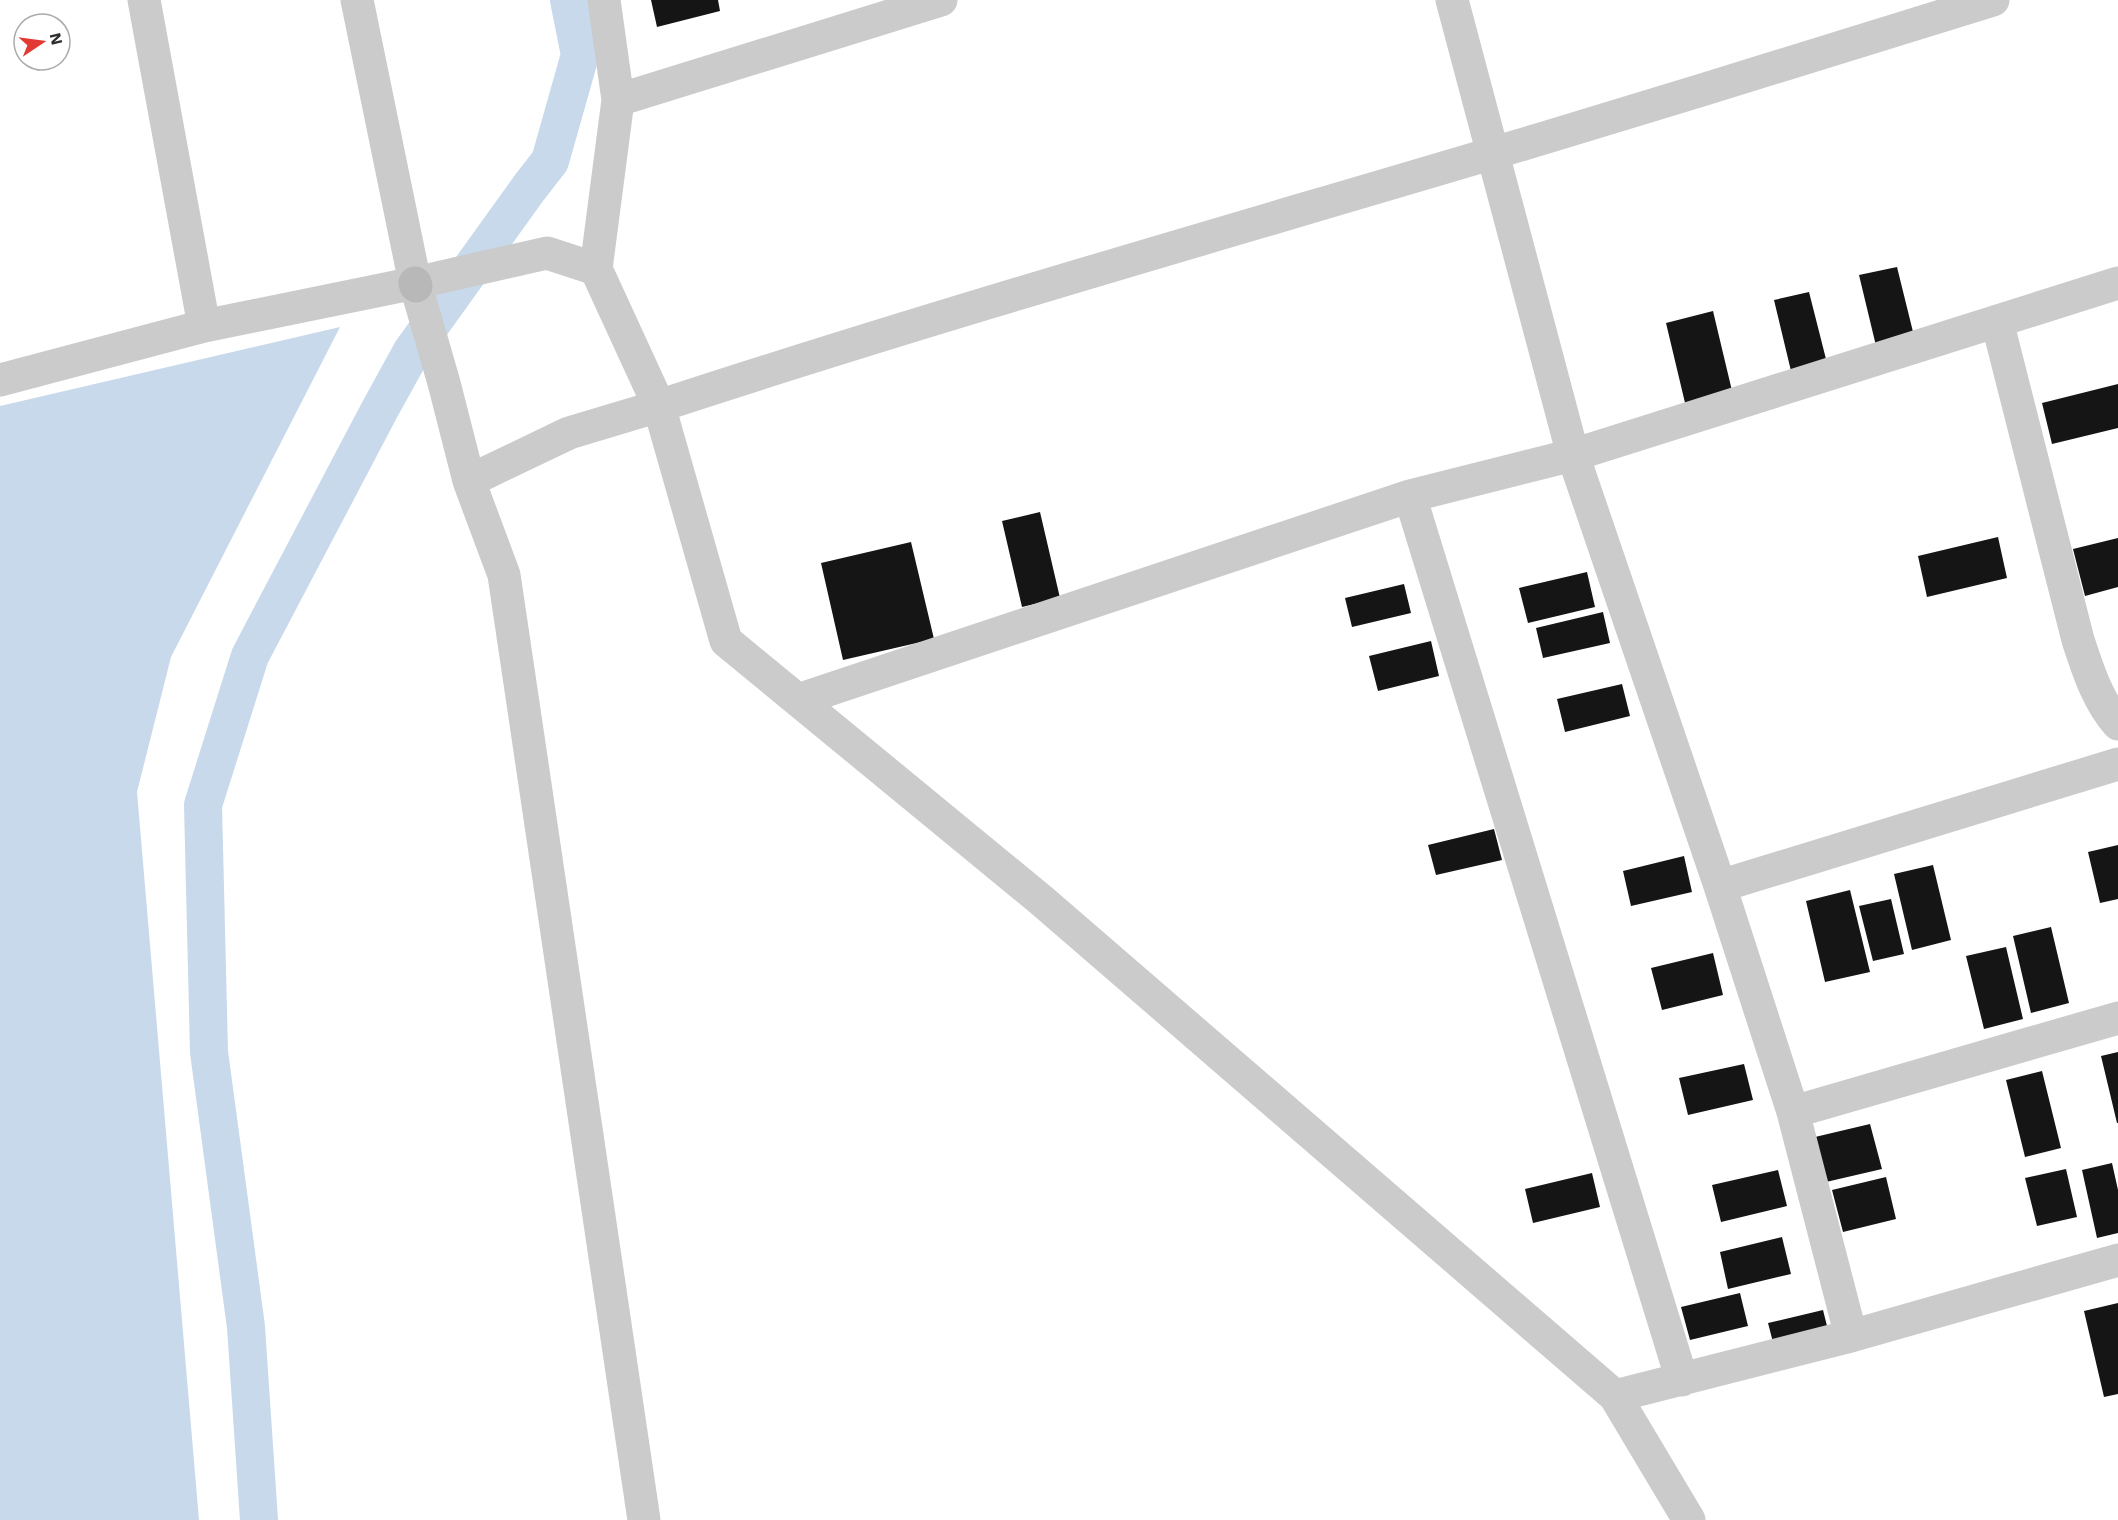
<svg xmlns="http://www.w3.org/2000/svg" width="2118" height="1520" font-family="'Work Sans',sans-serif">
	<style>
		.water { fill: #c8d9eb }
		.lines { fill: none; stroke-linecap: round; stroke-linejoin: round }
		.canal { stroke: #c8d9eb; stroke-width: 38 }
		.building { fill: #151515 }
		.street { stroke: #cbcbcb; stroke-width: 33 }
		.secondary { stroke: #b8b8b8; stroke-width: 33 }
	</style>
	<rect width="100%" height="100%" fill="#fff"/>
	<path class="water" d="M340,327L171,657L137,792L199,1520H0V406Z"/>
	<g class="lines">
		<path class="canal" d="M259,1520L246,1327L209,1052L203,805L250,656L380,409L412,351L529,188L550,161L580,55L569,0"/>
	</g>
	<path class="building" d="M651,0H718L720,11L657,27Z
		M1897,267L1915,340L1877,350L1859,275Z
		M1809,292L1827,363L1791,371L1774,300Z
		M1713,311L1733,395L1686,407L1666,323Z
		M2118,384V428L2052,444L2042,403Z
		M1040,512L1060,598L1022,607L1002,521Z
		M1998,537L2007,578L1927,597L1918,556Z
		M2118,538V587L2085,596L2073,549Z
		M911,542L934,639L843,660L821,563Z
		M1587,572L1595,607L1528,623L1519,588Z
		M1404,584L1411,613L1352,627L1345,598Z
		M1603,612L1610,643L1543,658L1536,628Z
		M1431,641L1439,676L1378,691L1369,656Z
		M1622,684L1630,716L1565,732L1557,699Z
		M1494,829L1502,860L1436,875L1428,845Z
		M2118,845V899L2100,903L2088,852Z
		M1684,856L1692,892L1631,906L1623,871Z
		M1933,865L1951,940L1912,950L1894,874Z
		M1850,890L1870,972L1825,982L1806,901Z
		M1891,899L1904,954L1873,961L1859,906Z
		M2051,927L2069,1003L2031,1013L2013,936Z
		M2006,947L2023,1019L1984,1029L1966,956Z
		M1713,953L1723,995L1662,1010L1651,968Z
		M2118,1052V1123H2117L2101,1056Z
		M1744,1064L1753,1100L1688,1115L1679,1078Z
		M2042,1071L2061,1148L2025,1157L2006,1080Z
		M1870,1124L1882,1169L1826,1182L1815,1137Z
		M2112,1163L2118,1190V1233L2097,1238L2082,1170Z
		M2066,1169L2077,1217L2037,1226L2025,1178Z
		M1778,1170L1787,1206L1721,1222L1712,1185Z
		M1592,1173L1600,1207L1533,1223L1525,1189Z
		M1886,1177L1896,1219L1843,1232L1832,1190Z
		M1782,1237L1791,1274L1728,1289L1720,1252Z
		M1740,1293L1748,1326L1690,1340L1681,1307Z
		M2118,1303V1394L2104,1397L2084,1311Z
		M1823,1310L1830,1338L1775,1350L1768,1323Z"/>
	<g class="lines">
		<path class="street" d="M144,0L204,326
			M357,0L415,283
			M604,0L618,100
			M1452,0L1573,455L1720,886L1793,1112L1851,1336
			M596,269L618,100L941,0
			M416,286L444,383L469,481L569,433L659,406L726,641L1041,900L1615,1396L1689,1520
			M1997,321L2078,640C2088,670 2097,700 2118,724
			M0,380L204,326L415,283L547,253L596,269L659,406C952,310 1249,226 1544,138C1694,93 1843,46 1993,0
			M469,481L504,575L644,1520
			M1410,496L1682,1380
			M798,700L1410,496L1573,455L2118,283
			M1720,886L2118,764
			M1793,1112L2118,1018
			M1615,1396L1851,1336L2118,1260"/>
		<path class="secondary" d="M415,283L416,286"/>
	</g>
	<g transform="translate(42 42) rotate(77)"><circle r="28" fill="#ffffff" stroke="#ababab" stroke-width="1.5"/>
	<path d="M0-4.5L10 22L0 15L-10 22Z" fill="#e23a33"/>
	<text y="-9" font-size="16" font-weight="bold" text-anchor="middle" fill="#2e2e2e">N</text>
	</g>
</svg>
